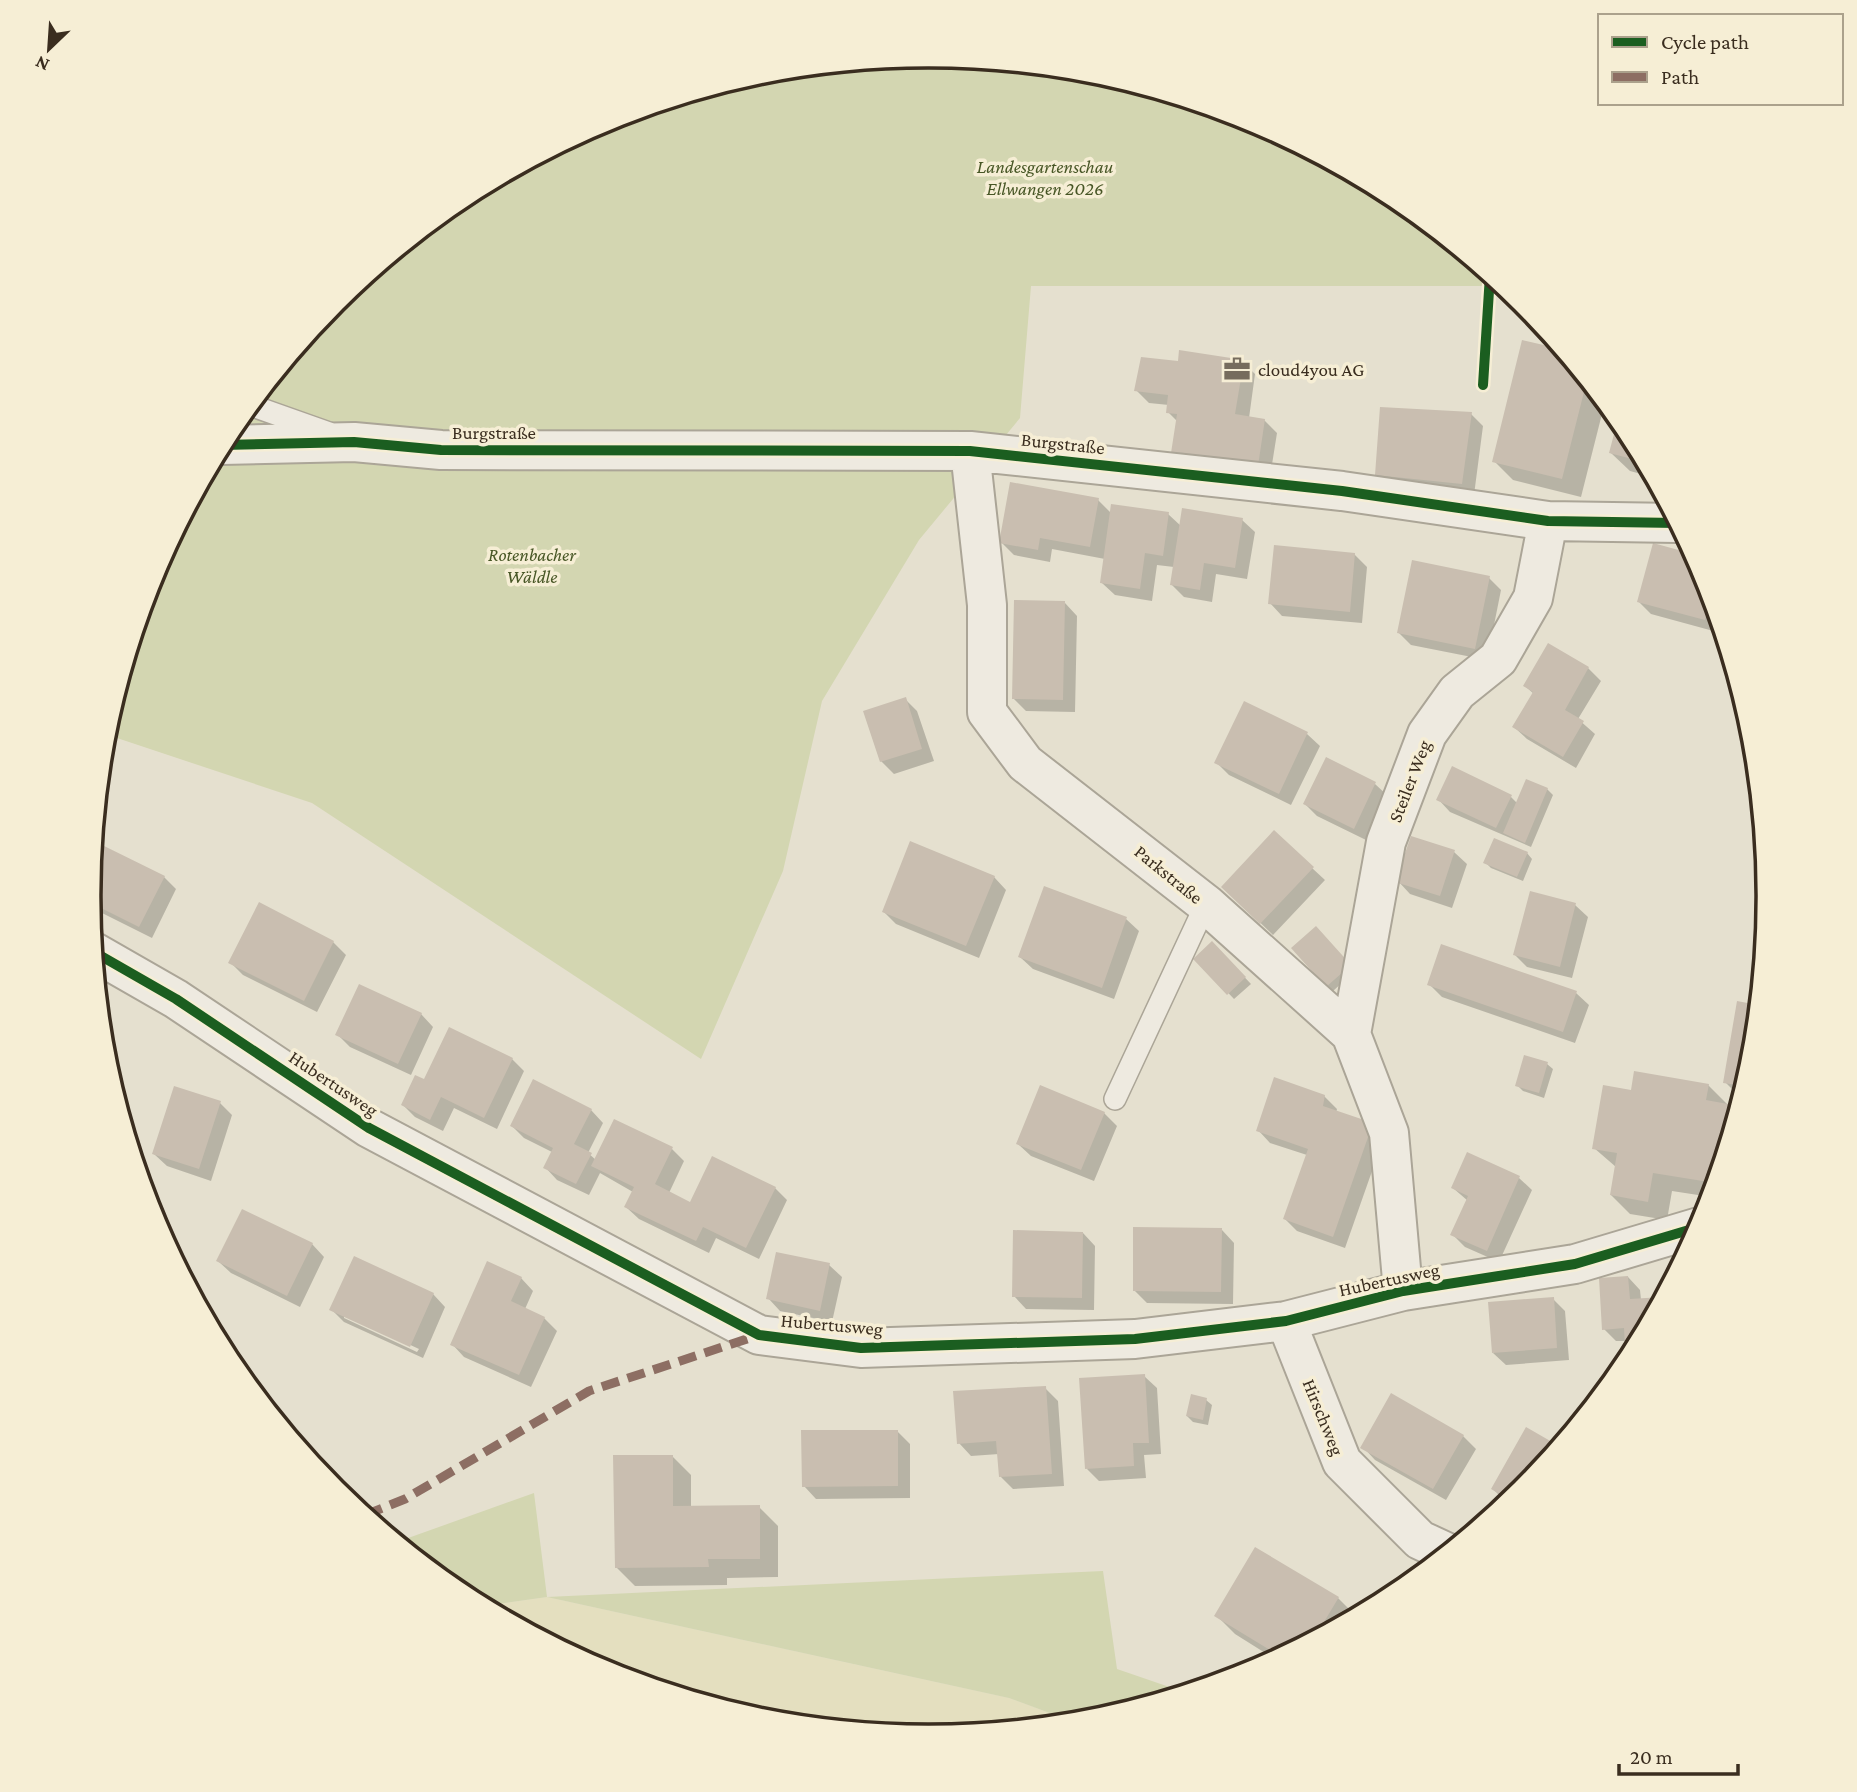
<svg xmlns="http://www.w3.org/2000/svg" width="1857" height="1792" font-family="'Crimson Pro',serif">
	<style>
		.farmland { fill: #e4dfbf }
		.green { fill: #d3d6b1 }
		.shadow { fill: #0003; fill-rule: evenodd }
		.building { fill: #c9beb0 }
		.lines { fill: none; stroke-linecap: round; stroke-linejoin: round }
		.lane-casing { stroke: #aba597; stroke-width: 24 }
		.street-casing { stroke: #aba597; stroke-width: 42 }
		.lane { stroke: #eeeae0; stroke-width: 21 }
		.street { stroke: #eeeae0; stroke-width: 38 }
		.quiet { stroke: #8d6e63; stroke-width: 9; stroke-dasharray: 18 9; stroke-linecap: butt }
		.cycleway-casing { stroke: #f6eed5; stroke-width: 15 }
		.cycleway { stroke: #1b5e20; stroke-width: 10 }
		.labels { text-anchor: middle; stroke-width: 7; stroke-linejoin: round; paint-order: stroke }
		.park-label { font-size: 19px; font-style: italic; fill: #475625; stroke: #f6eed5 }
		.poi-label { font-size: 19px; fill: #3a2d1f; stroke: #f6eed5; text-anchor: start }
		.street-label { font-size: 19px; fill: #3a2d1f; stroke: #f6eed5 }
		.rim { fill: none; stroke: #3a2d1f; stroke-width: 3.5 }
	</style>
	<rect width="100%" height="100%" fill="#e5e0cf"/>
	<path class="farmland" d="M547,1597L1009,1698L1074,1722L928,1736L764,1720L607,1672L483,1606Z"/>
	<path class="green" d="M929,56L1093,72L1250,120L1396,198L1498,282V286H1031L1020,418L919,540L822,701L783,871L701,1059L312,803L105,734L153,574L230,429L335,302L462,197L607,120L765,72Z
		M534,1493L547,1597L1103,1571L1117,1669L1184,1692L1092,1720L1074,1722L1009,1698L547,1597L483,1606L461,1594L397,1542Z"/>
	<path class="shadow" d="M1563,351L1605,402L1581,497L1513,480L1494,461Z
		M1243,362L1255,374L1249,418L1264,420L1277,433L1270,477L1185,465L1173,452L1177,421L1168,412L1169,405L1149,403L1136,390L1179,363Z
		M1471,414L1483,426L1474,495L1389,487L1377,475Z
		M1619,420L1627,430L1652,477L1630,471L1611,453Z
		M1098,500L1111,513L1168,514L1181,526L1242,520L1255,532L1247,579L1216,574L1212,602L1184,597L1172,585L1174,567L1157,565L1152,601L1115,595L1102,583L1105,559L1052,549L1050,562L1014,555L1001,542Z
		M1654,545L1695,556L1705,575L1719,623L1717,632L1651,614L1639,602Z
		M1354,554L1367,567L1362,623L1282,616L1270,603Z
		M1489,578L1501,590L1487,660L1411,645L1399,633Z
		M1065,603L1077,616L1075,712L1026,711L1013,698Z
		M1549,646L1588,668L1601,681L1578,719L1595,734L1576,768L1527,739L1514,727L1534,694L1525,686Z
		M905,699L917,711L934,761L894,774L881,761Z
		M1244,704L1307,734L1320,746L1291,805L1229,775L1216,762Z
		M1327,760L1375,784L1388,796L1366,840L1317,816L1305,804Z
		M1547,789L1553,795L1531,847L1450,812L1438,799L1511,797L1517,803Z
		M99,845L164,877L176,889L152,938L90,907L92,860Z
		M1454,852L1467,864L1452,908L1410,894L1398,881Z
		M1527,853L1532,859L1523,881L1491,868L1485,862Z
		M1312,868L1325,880L1273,935L1223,887Z
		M994,877L1006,890L979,958L896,924L884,912Z
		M1575,905L1588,917L1572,978L1527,967L1515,955Z
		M1126,919L1139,931L1114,999L1033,969L1020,957Z
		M333,942L346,955L317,1012L243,975L230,962Z
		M1212,943L1251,984L1234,999L1196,959Z
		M1293,948L1355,971L1333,991Z
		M1429,984L1576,993L1589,1005L1575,1043L1442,997Z
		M1758,1007L1752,1060L1741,1098L1725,1082Z
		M421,1014L433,1027L411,1075L350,1047L337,1034Z
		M104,1058L113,1067L110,1077L105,1059Z
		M512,1059L524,1071L497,1129L454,1108L443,1131L415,1117L403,1105L425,1082Z
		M1547,1064L1553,1069L1544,1098L1523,1091L1517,1085Z
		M1708,1085L1727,1104L1738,1107L1711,1197L1672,1191L1667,1220L1630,1214L1611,1195L1616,1167L1594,1148L1633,1092Z
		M1324,1096L1337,1109L1336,1113L1384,1137L1345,1248L1297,1231L1285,1219L1307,1155L1270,1143L1258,1130Z
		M220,1103L232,1115L211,1181L167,1166L154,1154Z
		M591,1110L603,1123L588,1153L596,1160L672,1149L684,1161L669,1193L691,1204L775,1188L787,1200L759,1259L716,1238L709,1253L639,1219L626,1207L633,1192L600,1173L589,1195L557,1180L545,1167L552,1152L524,1138L512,1126Z
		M1104,1113L1117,1126L1094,1181L1031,1156L1018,1144Z
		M1468,1154L1519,1178L1532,1190L1499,1262L1465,1247L1452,1234L1468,1201L1453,1188Z
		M1222,1230L1234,1243L1233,1304L1147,1303L1134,1290Z
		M1083,1233L1095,1246L1094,1310L1026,1309L1014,1296Z
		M312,1244L324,1257L300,1307L231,1273L218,1261Z
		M829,1265L842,1277L832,1322L780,1311L768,1298Z
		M1628,1277L1640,1290L1641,1300L1661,1299L1632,1352L1627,1341H1616L1604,1329Z
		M521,1278L533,1291L525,1309L544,1318L557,1331L531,1387L464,1357L452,1344Z
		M433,1294L445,1307L423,1358L344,1322L331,1309ZM344,1314L419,1349L417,1352L344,1318Z
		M1553,1299L1565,1311L1569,1360L1506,1365L1493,1353Z
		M1144,1376L1157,1388L1161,1454L1144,1455L1146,1478L1099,1481L1087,1469Z
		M1045,1388L1058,1401L1064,1486L1013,1489L1001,1477L999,1454L971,1456L959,1443Z
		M1206,1400L1212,1405L1208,1425L1193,1422L1187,1416Z
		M897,1431L910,1444V1498L816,1499L804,1486Z
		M1463,1436L1476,1449L1446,1500L1375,1460L1363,1447Z
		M1558,1447L1522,1490L1507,1503L1493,1489Z
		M672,1456L691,1475V1508L759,1507L778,1526V1577L727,1578V1585L635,1586L616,1567Z
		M1338,1598L1356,1616L1275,1659L1235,1634L1216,1615Z"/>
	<path class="building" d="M1522,340L1561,349L1587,380L1562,479L1492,462Z
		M1179,350L1244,360L1235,414L1265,419L1258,466L1171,453L1177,414L1166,413L1168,395L1134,391L1141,357L1178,361Z
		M1380,407L1472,412L1462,484L1375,475Z
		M1618,419L1627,430L1644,462L1609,453Z
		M1010,482L1099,498L1090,547L1040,538L1038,550L999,543Z
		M1111,504L1169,512L1163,556L1145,553L1140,589L1100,583Z
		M1182,508L1243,518L1235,568L1204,563L1200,590L1170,585Z
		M1653,543L1693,554L1711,596L1705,620L1637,602Z
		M1274,545L1355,553L1350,612L1268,604Z
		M1412,560L1490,576L1475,649L1397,633Z
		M1014,600L1065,601L1063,700L1012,699Z
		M1548,643L1589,667L1565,710L1584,721L1563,757L1512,727L1533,692L1523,686Z
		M906,697L922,749L880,762L863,711Z
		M1244,701L1308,732L1279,794L1214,763Z
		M1326,757L1376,782L1354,829L1303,804Z
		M1452,766L1512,795L1496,828L1436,800Z
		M1526,779L1548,788L1525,843L1503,833Z
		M1274,830L1314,867L1260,924L1221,887Z
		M1411,836L1455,850L1440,896L1395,882Z
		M1494,838L1528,852L1517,877L1483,863Z
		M910,841L995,876L966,946L882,912Z
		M98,843L165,876L139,927L89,902L93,855Z
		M1044,886L1127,917L1102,988L1018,957Z
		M1530,891L1576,903L1560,967L1513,955Z
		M259,902L334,941L304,1001L228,963Z
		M1316,926L1351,965L1326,987L1291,948Z
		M1212,941L1246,977L1227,995L1193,959Z
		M1441,944L1577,991L1563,1032L1427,985Z
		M359,984L422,1013L398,1064L335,1035Z
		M1737,1001L1758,1005L1752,1060L1744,1086L1723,1083Z
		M449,1027L513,1058L484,1118L441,1097L430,1120L401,1105L415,1075L424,1079Z
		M1524,1055L1548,1062L1539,1093L1515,1086Z
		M1634,1071L1709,1084L1706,1100L1739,1106L1715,1183L1653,1173L1648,1202L1610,1195L1617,1153L1592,1149L1603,1085L1631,1090Z
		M1274,1077L1325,1095L1323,1106L1373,1123L1333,1237L1283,1219L1308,1149L1256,1131Z
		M533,1079L592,1109L574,1144L592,1153L576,1184L543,1168L553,1148L510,1126Z
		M1040,1085L1105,1112L1081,1170L1016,1144Z
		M174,1086L221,1101L199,1169L152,1154Z
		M614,1119L673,1147L655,1184L690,1202L712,1156L776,1187L746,1248L703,1227L696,1241L624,1207L634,1187L591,1166Z
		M1467,1152L1520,1176L1487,1251L1450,1235L1468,1196L1451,1188Z
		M242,1209L313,1243L287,1296L216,1261Z
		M1133,1227L1222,1228L1221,1292L1133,1291Z
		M1013,1230L1083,1232L1082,1298L1012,1297Z
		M776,1252L830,1263L820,1311L766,1299Z
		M354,1256L434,1293L410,1347L329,1310Z
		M487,1261L522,1277L511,1301L545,1317L519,1375L450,1345Z
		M1628,1276L1630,1299L1662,1297L1635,1347L1625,1348L1624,1328L1602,1330L1599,1278Z
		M1554,1297L1557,1348L1492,1353L1488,1302Z
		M1145,1374L1149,1443H1133L1134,1466L1085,1469L1079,1378Z
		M1046,1386L1052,1474L999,1477L996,1441L957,1444L953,1391Z
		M1391,1393L1464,1435L1433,1489L1360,1448Z
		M1191,1394L1207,1398L1203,1420L1186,1416Z
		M1526,1427L1559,1446L1522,1490L1510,1500L1491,1489Z
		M801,1430H898V1486L802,1487Z
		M613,1455H673V1506L760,1505V1559H708L709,1567L615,1568Z
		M1255,1547L1339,1597L1315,1637L1280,1656L1214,1616Z"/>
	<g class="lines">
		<defs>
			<path id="lane" d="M250,405L329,433
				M1115,1099L1206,904"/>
			<path id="street" d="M222,445L354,442L441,450L970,451L1342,491L1548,521L1677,523
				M970,451L987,605V712L1025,763L1206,904L1351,1034L1389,1133L1403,1291
				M94,952L176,999L369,1128L759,1335L861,1348L1135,1339L1286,1321L1403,1291L1575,1264L1699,1227
				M1351,1034L1386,842L1427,734L1457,692L1498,659L1533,598L1548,521
				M1286,1321L1342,1462L1420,1540L1446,1552"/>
		</defs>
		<use href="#lane" class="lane-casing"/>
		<use href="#street" class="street-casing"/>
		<use href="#lane" class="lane"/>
		<use href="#street" class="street"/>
		<path class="quiet" d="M365,1515L405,1499L589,1391L759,1335"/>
		<defs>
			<path id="cycleway" d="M1483,385L1490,275
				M222,445L354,442L441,450L970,451L1342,491L1548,521L1677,523
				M94,952L176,999L369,1128L759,1335L861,1348L1135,1339L1286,1321L1403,1291L1575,1264L1699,1227"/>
		</defs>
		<use href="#cycleway" class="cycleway-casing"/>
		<use href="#cycleway" class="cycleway"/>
	</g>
	<defs>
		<symbol id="office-bare" viewBox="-9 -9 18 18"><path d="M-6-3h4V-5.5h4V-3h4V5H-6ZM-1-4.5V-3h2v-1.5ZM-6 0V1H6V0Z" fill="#766c5d" stroke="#f6eed5" stroke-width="2.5" paint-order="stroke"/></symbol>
	</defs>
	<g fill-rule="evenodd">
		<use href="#office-bare" x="1218" y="350" width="38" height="38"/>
	</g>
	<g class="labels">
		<g class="park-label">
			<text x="1045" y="173">Landesgartenschau<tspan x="1045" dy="22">Ellwangen 2026</tspan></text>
			<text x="532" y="561">Rotenbacher<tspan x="532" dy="22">Wäldle</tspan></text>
		</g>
		<g class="poi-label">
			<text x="1258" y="376">cloud4you AG</text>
		</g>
		<g class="street-label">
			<text x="494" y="439">Burgstraße</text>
			<text transform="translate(1063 443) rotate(6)" y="7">Burgstraße</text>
			<text transform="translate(1409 781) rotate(-69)" y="7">Steiler Weg</text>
			<text transform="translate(1169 874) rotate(39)" y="7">Parkstraße</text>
			<text transform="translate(334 1083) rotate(34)" y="7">Hubertusweg</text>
			<text transform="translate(1389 1279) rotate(-12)" y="7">Hubertusweg</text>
			<text transform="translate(832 1324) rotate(5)" y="7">Hubertusweg</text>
			<text transform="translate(1324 1417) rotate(68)" y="7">Hirschweg</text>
		</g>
	</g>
	<path d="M0 0H1857V1792H0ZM928 68H929A827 827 0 0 1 1756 895V897A827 827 0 0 1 929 1724H928A827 827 0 0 1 101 897V895A827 827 0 0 1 928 68Z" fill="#f6eed5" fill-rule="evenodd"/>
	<path class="rim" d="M928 68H929A827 827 0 0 1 1756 895V897A827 827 0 0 1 929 1724H928A827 827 0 0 1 101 897V895A827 827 0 0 1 928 68Z"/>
	<rect x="1598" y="14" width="245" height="91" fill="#f6eed5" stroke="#aba18c" stroke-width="2"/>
	<rect x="1612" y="37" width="35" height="10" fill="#1b5e20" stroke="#aba18c" stroke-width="2"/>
	<text x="1661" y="49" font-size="21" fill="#3a2d1f">Cycle path</text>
	<rect x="1612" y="72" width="35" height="10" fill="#8d6e63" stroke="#aba18c" stroke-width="2"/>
	<text x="1661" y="84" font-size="21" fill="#3a2d1f">Path</text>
	<g transform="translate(49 49) rotate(205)" stroke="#f6eed5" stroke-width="5" paint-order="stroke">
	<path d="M0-5L12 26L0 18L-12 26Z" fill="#3a2d1f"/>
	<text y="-10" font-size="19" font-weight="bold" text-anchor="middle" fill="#3a2d1f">N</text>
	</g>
	<path d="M1619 1764v10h119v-10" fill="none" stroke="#3a2d1f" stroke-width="3.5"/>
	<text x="1630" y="1764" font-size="21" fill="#3a2d1f" stroke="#f6eed5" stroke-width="5" paint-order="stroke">20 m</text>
</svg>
